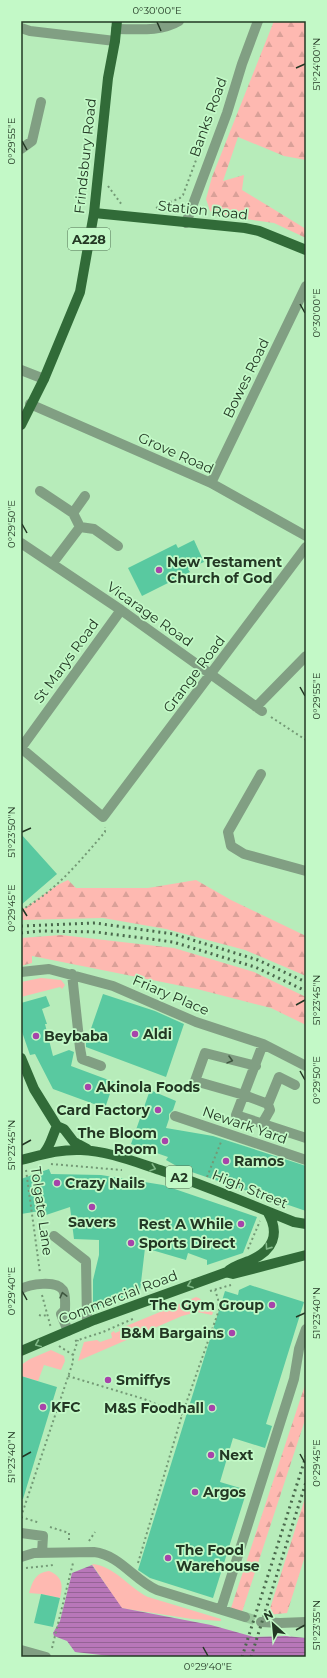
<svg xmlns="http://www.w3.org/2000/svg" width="327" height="1678" font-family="Montserrat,sans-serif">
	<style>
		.grass { fill: #feb9b1 }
		.forest { fill: url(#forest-firs) }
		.water { fill: url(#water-rules) }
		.building { fill: #59c9a0 }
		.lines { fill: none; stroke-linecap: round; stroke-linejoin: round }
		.minor-tunnel { stroke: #99c89c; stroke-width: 10; stroke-dasharray: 10 5; stroke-linecap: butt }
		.path { stroke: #739975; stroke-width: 2; stroke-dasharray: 2 3; stroke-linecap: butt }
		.minor { stroke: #819f83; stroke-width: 10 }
		.major { stroke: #316b38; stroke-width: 10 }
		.rail { stroke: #4a684c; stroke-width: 3; stroke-dasharray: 2 4; stroke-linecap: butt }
		.oneway { stroke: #3f5740 }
		.oneway2 { stroke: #81b987 }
		.ticks { fill: none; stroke: #233824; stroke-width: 1.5 }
		.poi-dot { fill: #a744aa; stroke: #c3f9c7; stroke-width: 1.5 }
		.labels { text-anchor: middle; stroke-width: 3.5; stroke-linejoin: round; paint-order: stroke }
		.shield { fill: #c3f9c7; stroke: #537255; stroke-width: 1 }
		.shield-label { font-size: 13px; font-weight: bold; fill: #233824 }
		.street-label { font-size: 14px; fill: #233824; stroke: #c3f9c7 }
		.poi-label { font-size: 14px; font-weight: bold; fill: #233824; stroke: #c3f9c7; text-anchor: start }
		.neatline { fill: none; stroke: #233824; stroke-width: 1.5 }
		.ticks-label { font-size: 10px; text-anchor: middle; fill: #233824 }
	</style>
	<defs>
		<pattern id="forest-firs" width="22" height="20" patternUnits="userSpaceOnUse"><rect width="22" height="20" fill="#feb9b1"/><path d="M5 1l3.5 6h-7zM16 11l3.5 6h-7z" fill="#d9a098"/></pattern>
		<pattern id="water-rules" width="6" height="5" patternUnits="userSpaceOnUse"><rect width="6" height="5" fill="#b877b9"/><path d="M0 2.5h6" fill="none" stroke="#956396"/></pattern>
	</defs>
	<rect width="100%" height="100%" fill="#b7ecba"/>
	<path class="grass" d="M41,978L61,980L65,985L62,989L60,987L21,997V982Z
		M196,1297L199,1298L213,1312L212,1315L197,1312L182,1316L78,1361L84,1342L97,1340L100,1342L112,1338L111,1333L114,1331L115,1333L120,1331L119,1329Z
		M51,1350L64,1356L65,1361L61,1370L44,1365L38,1381L21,1376V1365L30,1359Z
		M92,1564C115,1566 129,1588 148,1597L221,1619V1621L192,1619L121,1608Z
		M49,1571C63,1577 63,1585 60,1598L41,1594L29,1593C33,1581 35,1573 49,1571Z"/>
	<path class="forest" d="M274,21H306V160L284,156L238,137L223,181L244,175L242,190L306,229V238L274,223L246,219L218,217L210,211L206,199L212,177Z
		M68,880L76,888H148L196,880L231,900L306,936V976L245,950L166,929L103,918L21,920V910C38,901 50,887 68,880Z
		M61,935L174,948L254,972L306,997V1025L271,1008L197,989L32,956V963L21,966V938Z
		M306,1382V1417L242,1612L231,1608Z
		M306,1495V1553L287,1613L268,1615Z"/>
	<path class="water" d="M92,1565L122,1608L211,1625L254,1637L286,1636L306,1638V1657H119L75,1652L67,1641L54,1636L53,1633L60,1621L72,1573Z"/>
	<path class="building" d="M194,540L204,562L188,569L190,572L142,596L128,568L176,544L178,548Z
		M21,834L57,874L21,905Z
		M103,994L155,1011L184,1024L166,1077L86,1047V1043Z
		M46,996L50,1006L42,1009L47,1024H45L53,1056L69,1050L74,1052L71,1066L114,1082L105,1108L53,1089L35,1054L30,1055L21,1029V1003Z
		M150,1090L176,1101L173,1110L169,1114V1119L166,1128L213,1136L306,1166V1211L180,1168L166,1160L168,1157L131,1144Z
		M49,1169L51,1174L101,1175L163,1185L257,1217L243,1253L207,1265V1260L188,1253L186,1260L145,1248L140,1291L117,1300V1299L93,1309V1280L99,1255V1240L74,1239L70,1207L40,1217V1211L21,1214V1179Z
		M250,1285L304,1302L266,1424L272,1426L265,1448L233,1438L220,1482L247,1490L213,1598L150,1578L138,1570L225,1291L238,1295L239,1290Z
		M21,1376L57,1387L23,1499H21Z
		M41,1594L60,1598L53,1627L34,1623Z"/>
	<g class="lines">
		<path class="minor-tunnel" d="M245,1617L261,1622"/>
		<path class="path" d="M108,186L122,205
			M156,208L180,198L183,195L208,128
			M271,717L306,740
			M21,910C55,892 80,861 105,832V827
			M51,1164L122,1170
			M26,1170L40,1273
			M207,1177L221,1142
			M248,1249L260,1221
			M210,1291L231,1285
			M42,1295L51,1328
			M39,1315L42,1316L47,1315
			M75,1341L103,1332L135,1318
			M59,1346L73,1355
			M68,1376L144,1399L182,1415
			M21,1517L73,1362V1355L78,1340
			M21,1517L40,1523
			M50,1527L69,1533V1542
			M89,1541L95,1532
			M138,1563L182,1415L219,1310L218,1299L215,1290
			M26,1568L54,1565
			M52,1648L73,1563"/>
		<path class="minor" d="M21,28L30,31L115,41
			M116,29C136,29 161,32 179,21
			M21,149L32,141L41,102
			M186,223L227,113L242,64L258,21
			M21,370L44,379
			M30,404L211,483L306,536
			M211,483L306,286
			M40,491L73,513L80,527L94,529L118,546
			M73,513L85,496
			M21,543L121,610L262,711
			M52,564L80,527
			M256,707L306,656
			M21,748L103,817L306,547
			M21,748L121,610
			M261,774L228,832L231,846L244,854L306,871
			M21,972L49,969L113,986L196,1022L263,1044L306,1066
			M72,974L80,1048L82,1059L101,1066
			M263,1044L236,1115L306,1138
			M256,1066L205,1053L195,1081L244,1095L268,1104L279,1077L295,1085
			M175,1116L306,1160
			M262,1124L270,1110L268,1104
			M54,1236L86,1261L87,1323
			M21,1289C30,1284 56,1280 63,1290C66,1295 65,1304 65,1310L61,1314L68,1331
			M21,1533L43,1536L42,1553
			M21,1557L34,1553L94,1552C120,1555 134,1580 157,1590L245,1617
			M221,1609L294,1379L299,1349L306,1329
			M261,1622L280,1623L306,1622
			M21,1650L46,1657"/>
		<path class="major" d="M94,213L245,228L259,231L306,250
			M21,425L44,379L80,292L94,213L108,78L115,41L117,21
			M21,1058L34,1089L57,1126L64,1129L74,1142L87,1149
			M44,1153C51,1145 52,1136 57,1126
			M21,1160C41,1155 60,1149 81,1150C108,1151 135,1162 160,1170C206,1186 250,1204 294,1222L306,1224
			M229,1273L233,1274L306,1255
			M21,1351L94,1320L227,1272C233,1266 241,1264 249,1261C273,1251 281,1234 267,1211"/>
		<path class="rail" d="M21,926L95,923L173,934L258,960L306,982
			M21,933L41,931L96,932L173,942L255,967L306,991
			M242,1657L306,1456
			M251,1657L306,1482"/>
	</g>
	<defs><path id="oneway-chevron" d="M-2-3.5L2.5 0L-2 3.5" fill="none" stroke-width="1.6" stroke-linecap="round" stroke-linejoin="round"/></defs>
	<g class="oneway">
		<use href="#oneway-chevron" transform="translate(230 1060) rotate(15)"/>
		<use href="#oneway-chevron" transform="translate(63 1295) rotate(-104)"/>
	</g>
	<g class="oneway2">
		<use href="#oneway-chevron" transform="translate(153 1168) rotate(19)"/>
		<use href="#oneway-chevron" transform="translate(268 1247) rotate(125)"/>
		<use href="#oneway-chevron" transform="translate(190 1285) rotate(160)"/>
		<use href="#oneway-chevron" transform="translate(38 1344) rotate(157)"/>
	</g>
	<path class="ticks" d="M157,22L161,31M296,68L305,64M22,141L27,150M300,304L305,313M22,524L27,533M300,687L305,696M22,832L31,828M22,908L27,916M296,1005L305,1000M300,1071L305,1080M22,1145L31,1140M22,1291L27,1300M296,1317L305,1313M300,1454L305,1463M22,1457L31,1452M296,1630L305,1625M203,1647L208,1656"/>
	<g class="poi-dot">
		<circle cx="159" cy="570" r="4"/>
		<circle cx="135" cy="1034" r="4"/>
		<circle cx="36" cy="1036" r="4"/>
		<circle cx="88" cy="1087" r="4"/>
		<circle cx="158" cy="1110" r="4"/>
		<circle cx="165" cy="1141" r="4"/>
		<circle cx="226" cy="1161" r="4"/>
		<circle cx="57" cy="1183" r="4"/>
		<circle cx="92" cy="1207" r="4"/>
		<circle cx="241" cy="1224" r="4"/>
		<circle cx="131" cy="1243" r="4"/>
		<circle cx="272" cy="1305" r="4"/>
		<circle cx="232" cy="1333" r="4"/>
		<circle cx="108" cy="1380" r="4"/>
		<circle cx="43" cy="1407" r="4"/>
		<circle cx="212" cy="1408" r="4"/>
		<circle cx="211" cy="1455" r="4"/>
		<circle cx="195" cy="1492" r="4"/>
		<circle cx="168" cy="1558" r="4"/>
	</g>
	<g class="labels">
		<g class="shield">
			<rect x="68" y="228" width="42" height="22" rx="3"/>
			<rect x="166" y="1166" width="26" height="22" rx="3"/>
		</g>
		<g class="shield-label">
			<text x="89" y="244">A228</text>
			<text x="179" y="1182">A2</text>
		</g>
		<g class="street-label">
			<text transform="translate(208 117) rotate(-70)" y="5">Banks Road</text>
			<text transform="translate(85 156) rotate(-84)" y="5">Frindsbury Road</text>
			<text transform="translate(203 210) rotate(6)" y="5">Station Road</text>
			<text transform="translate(246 378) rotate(-64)" y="5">Bowes Road</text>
			<text transform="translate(176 453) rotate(24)" y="5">Grove Road</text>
			<text transform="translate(150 614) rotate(35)" y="5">Vicarage Road</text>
			<text transform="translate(66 661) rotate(-54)" y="5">St Marys Road</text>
			<text transform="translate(194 674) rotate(-53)" y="5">Grange Road</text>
			<text transform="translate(171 995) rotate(23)" y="5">Friary Place</text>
			<text transform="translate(245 1125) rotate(19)" y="5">Newark Yard</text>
			<text transform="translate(250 1189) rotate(22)" y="5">High Street</text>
			<text transform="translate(42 1211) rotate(82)" y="5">Tolgate Lane</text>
			<text transform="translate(118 1297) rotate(-21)" y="5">Commercial Road</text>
		</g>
		<g class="poi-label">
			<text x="167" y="567">New Testament<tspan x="167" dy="16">Church of God</tspan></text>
			<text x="143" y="1039">Aldi</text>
			<text x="44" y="1041">Beybaba</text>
			<text x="96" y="1092">Akinola Foods</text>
			<text x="150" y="1115" text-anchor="end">Card Factory</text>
			<text x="157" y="1138" text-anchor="end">The Bloom<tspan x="157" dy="16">Room</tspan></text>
			<text x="234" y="1166">Ramos</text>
			<text x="65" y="1188">Crazy Nails</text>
			<text x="92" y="1227" text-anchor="middle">Savers</text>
			<text x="233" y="1229" text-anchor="end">Rest A While</text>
			<text x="139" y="1248">Sports Direct</text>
			<text x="264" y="1310" text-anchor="end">The Gym Group</text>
			<text x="224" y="1338" text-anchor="end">B&amp;M Bargains</text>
			<text x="116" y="1385">Smiffys</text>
			<text x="51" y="1412">KFC</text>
			<text x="204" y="1413" text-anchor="end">M&amp;S Foodhall</text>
			<text x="219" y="1460">Next</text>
			<text x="203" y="1497">Argos</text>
			<text x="176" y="1555">The Food<tspan x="176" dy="16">Warehouse</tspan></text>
		</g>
	</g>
	<rect width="327" height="1678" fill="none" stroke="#c3f9c7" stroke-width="44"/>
	<g transform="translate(273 1624) rotate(333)" stroke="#c3f9c7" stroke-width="3" paint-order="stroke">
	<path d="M0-3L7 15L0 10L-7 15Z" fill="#233824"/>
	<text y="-6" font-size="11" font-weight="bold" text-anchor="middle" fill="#233824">N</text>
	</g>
	<rect x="22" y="22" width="283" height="1634" class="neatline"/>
	<g class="ticks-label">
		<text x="157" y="14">0°30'00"E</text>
		<text transform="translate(316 64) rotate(-90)" y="4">51°24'00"N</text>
		<text transform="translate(11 141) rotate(-90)" y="4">0°29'55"E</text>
		<text transform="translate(316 313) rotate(-90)" y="4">0°30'00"E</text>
		<text transform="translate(11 524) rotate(-90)" y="4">0°29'50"E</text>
		<text transform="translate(316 696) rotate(-90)" y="4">0°29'55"E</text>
		<text transform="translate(11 832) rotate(-90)" y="4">51°23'50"N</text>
		<text transform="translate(11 908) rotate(-90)" y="4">0°29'45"E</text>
		<text transform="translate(316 1000) rotate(-90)" y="4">51°23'45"N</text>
		<text transform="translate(316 1080) rotate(-90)" y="4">0°29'50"E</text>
		<text transform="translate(11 1145) rotate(-90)" y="4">51°23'45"N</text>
		<text transform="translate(11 1291) rotate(-90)" y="4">0°29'40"E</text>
		<text transform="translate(316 1313) rotate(-90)" y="4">51°23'40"N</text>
		<text transform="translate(11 1457) rotate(-90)" y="4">51°23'40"N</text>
		<text transform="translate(316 1463) rotate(-90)" y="4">0°29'45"E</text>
		<text transform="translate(316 1625) rotate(-90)" y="4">51°23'35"N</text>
		<text x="208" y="1670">0°29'40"E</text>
	</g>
</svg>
